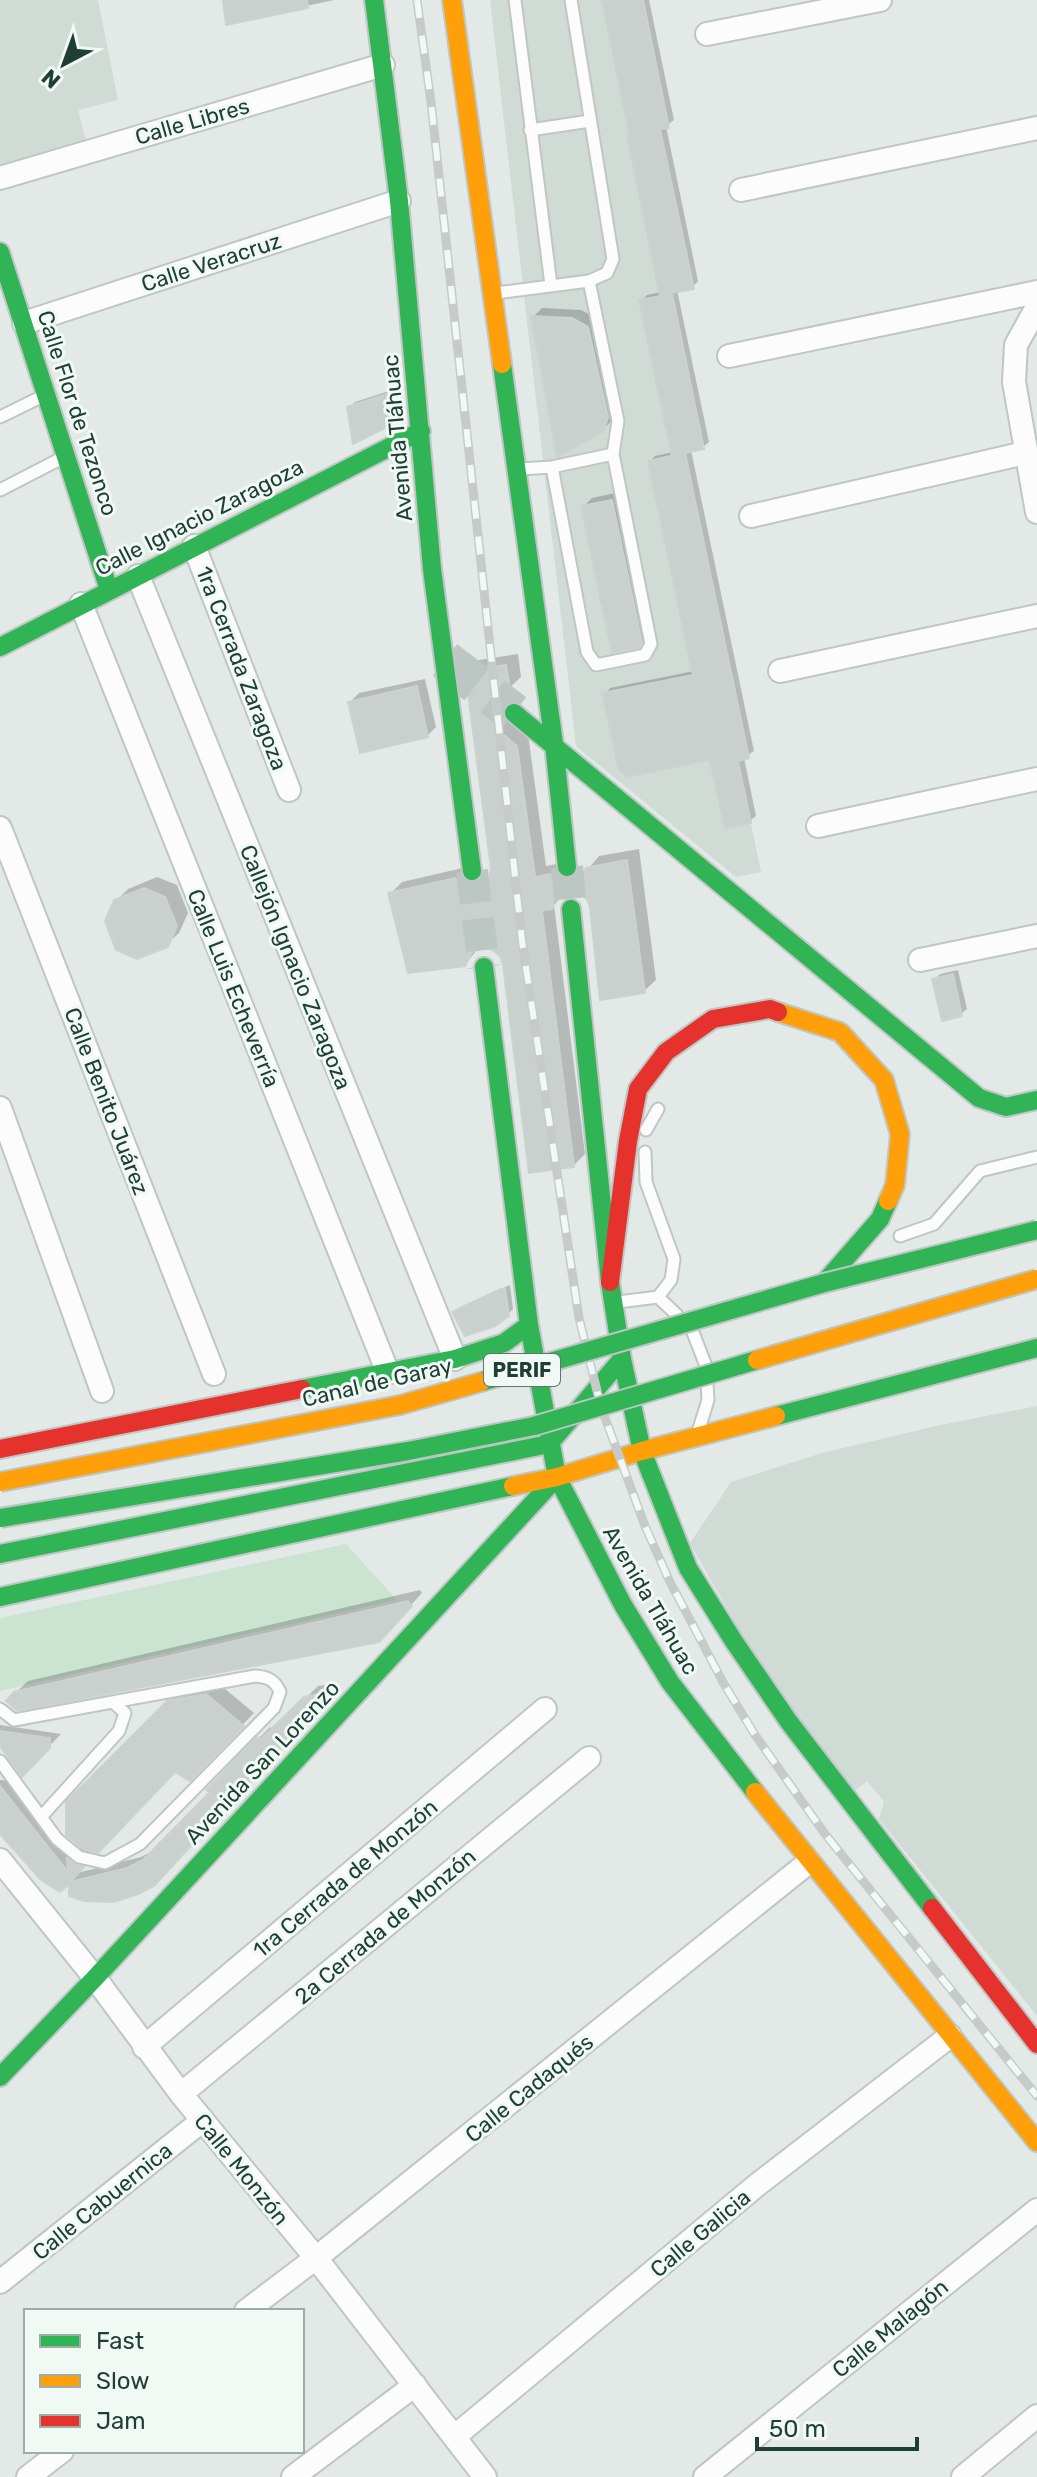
<svg xmlns="http://www.w3.org/2000/svg" width="1037" height="2477" font-family="Rubik,sans-serif">
	<style>
		.built { fill: #d0dbd6 }
		.green { fill: #cbe4d2 }
		.shadow { fill: #0003 }
		.building { fill: #cad0ce; stroke: #cbd2cf; stroke-width: 2 }
		.lines { fill: none; stroke-linecap: round; stroke-linejoin: round }
		.secondary-tunnel { stroke: #bcc7c3; stroke-width: 32; stroke-dasharray: 32 16; stroke-linecap: butt }
		.highway-tunnel { stroke: #bcc7c3; stroke-width: 40; stroke-dasharray: 40 20; stroke-linecap: butt }
		.lane-casing { stroke: #c0c6c3; stroke-width: 15 }
		.street-casing { stroke: #c0c6c3; stroke-width: 26 }
		.fast-casing { stroke: #bec7c3; stroke-width: 22 }
		.slow-casing { stroke: #bec7c3; stroke-width: 22 }
		.jam-casing { stroke: #bec7c3; stroke-width: 22 }
		.lane { stroke: #fbfcfb; stroke-width: 11 }
		.street { stroke: #fbfcfb; stroke-width: 22 }
		.fast { stroke: #30b455; stroke-width: 18 }
		.slow { stroke: #ff9f0a; stroke-width: 18 }
		.jam { stroke: #e5322d; stroke-width: 18 }
		.rail-casing { stroke: #c6cbc9; stroke-width: 9 }
		.rail { stroke: #f1f9f5; stroke-width: 6; stroke-dasharray: 18; stroke-linecap: butt }
		.fast-bridge-casing { stroke: #bbc5c3; stroke-width: 22; stroke-linecap: butt }
		.slow-bridge-casing { stroke: #bbc5c3; stroke-width: 22; stroke-linecap: butt }
		.fast-bridge { stroke: #30b455; stroke-width: 18 }
		.slow-bridge { stroke: #ff9f0a; stroke-width: 18 }
		.labels { text-anchor: middle; stroke-width: 6; stroke-linejoin: round; paint-order: stroke }
		.shield { fill: #f1f9f5; stroke: #5e766f; stroke-width: 2 }
		.shield-label { font-size: 20px; font-weight: bold; fill: #1f3e36 }
		.street-label { font-size: 22px; fill: #1f3e36; stroke: #f1f9f5 }
	</style>
	<rect width="100%" height="100%" fill="#e3e9e6"/>
	<path class="built" d="M0,0H98L118,100L78,110L87,145L0,170Z
		M490,0H643L669,128L661,130L694,289L672,294L704,449L685,453L749,758L738,761L761,872L736,877L576,746Z
		M1037,1406V2016L879,1819L884,1802L877,1793L867,1781L854,1791L769,1683L690,1543L731,1482L822,1453L936,1426Z"/>
	<path class="green" d="M346,1544L397,1600L0,1691V1618Z"/>
	<path class="shadow" d="M225,0H334L228,23Z
		M604,0H649L674,120L666,126L698,281L693,287L677,290L709,442L703,447L691,450L754,751L744,758L756,816L750,821L712,758L605,694L610,688L694,671L650,461L655,456L673,452L641,301L647,295L661,292Z
		M542,308L581,310L592,316L612,420L603,430L533,317Z
		M392,390L396,417L390,423L349,408L355,402Z
		M620,492L648,636L638,646L583,507L592,498Z
		M518,654L521,677L502,695L503,708L528,734L546,866L562,863L570,873L583,875L599,856L639,849L656,980L644,991L588,897L580,890H564L563,895L554,905L585,1154L573,1166L500,954L491,947H479L465,965L390,894L402,882L467,867L476,877H492L493,868L467,672L479,660Z
		M425,679L436,727L427,736L350,702L359,693Z
		M157,877L177,885L188,913L179,933L166,945L116,901L128,889Z
		M958,970L967,1009L961,1014L935,979L940,974Z
		M510,1285L513,1309L507,1315L455,1312L460,1307Z
		M420,1590L422,1593L390,1628L15,1693L28,1681Z
		M218,1683L254,1713L190,1778L175,1770L82,1847L94,1855L77,1873L141,1857L157,1849L213,1792L209,1789L270,1727L273,1730L318,1686L330,1684L331,1690L334,1689L166,1871L71,1895L70,1879L0,1827V1780L17,1781L74,1854L82,1846L68,1803L181,1690Z
		M0,1725L61,1734L22,1774L0,1742Z"/>
	<path class="building" d="M223,0H307L308,8L226,25Z
		M602,0H643L669,128L660,129L694,289L672,293L704,449L685,453L749,758L738,761L751,823L725,828L710,760L628,777L619,770L602,693L693,675L648,461L679,454L672,456L639,300L660,296L627,136H630Z
		M531,316L572,318L588,327L608,417L604,431L557,457Z
		M387,394L391,425L353,444L347,407Z
		M612,500L642,643L639,647L612,653L581,506Z
		M506,665L510,691L496,699L492,708V720L499,731L517,746L535,877L550,874L559,884L570,886L579,882L586,868L627,860L645,993L600,1000L590,907L587,899L579,892L570,890L561,893L554,901L552,909L542,910L574,1167L529,1173L503,965L500,956L491,949L481,948L472,952L465,966L408,973L388,893L455,878L464,888L475,890L484,886L489,879L491,868L465,671Z
		M417,686L428,737L360,753L348,702Z
		M144,888L165,897L177,926L168,947L137,959L116,950L105,921L114,900Z
		M953,974L962,1016L942,1021L932,979Z
		M501,1289H505L509,1316L495,1326L465,1336L452,1312Z
		M408,1601L412,1606L379,1642L18,1711L6,1701L14,1692Z
		M206,1694L244,1726L190,1781L175,1772L98,1853L83,1849L66,1835V1802L167,1701Z
		M319,1694L320,1700L326,1699L154,1886L138,1894L114,1902L84,1901L69,1896V1884L60,1892L41,1880L0,1834V1786L68,1872L67,1858L84,1867L70,1882L127,1868L143,1860L210,1792L206,1790L257,1737L260,1740L304,1697Z
		M0,1731L50,1738V1748L22,1777L0,1746Z"/>
	<g class="lines">
		<path class="secondary-tunnel" d="M567,867L571,909
			M472,871L484,967"/>
		<path class="highway-tunnel" d="M445,660L514,713"/>
		<defs>
			<path id="lane" d="M515,0L551,285
				M530,130L590,121
				M496,293L589,281L607,273L613,259L571,0
				M0,417L45,395
				M552,467L587,652L596,665L645,655L651,644L613,454L618,421L589,281
				M520,469L552,467L613,454
				M0,490L64,457
				M646,1130L658,1109
				M645,1152L646,1182L674,1259L671,1280L658,1297
				M900,1236L934,1224L980,1171L1037,1157
				M618,1302L658,1297L677,1315
				M692,1330L706,1366
				M698,1432L708,1400L707,1383
				M0,1709L14,1720L255,1676C268,1677 275,1680 280,1692L274,1708L140,1844L105,1863L79,1857L57,1839L0,1761
				M41,1817L119,1731L125,1713L114,1703"/>
			<path id="street" d="M707,34L880,0
				M0,178L383,65
				M741,190L1037,128
				M1037,307L1016,345L1014,382L1037,512
				M24,323L399,201
				M729,356L1037,292
				M751,516L1025,453
				M194,546L289,790
				M138,576L455,1359
				M81,604L388,1373
				M780,671L1037,616
				M818,826L1037,779
				M0,828L214,1374
				M920,960L1037,936
				M0,1108L102,1391
				M0,1860L95,1978L181,2094L316,2258L485,2477
				M144,2047L545,1709
				M181,2094L589,1758
				M0,2282L203,2120
				M246,2311L316,2258L809,1862
				M454,2437L757,2185L950,2036
				M28,2477L62,2451
				M293,2477L415,2385
				M705,2477L1037,2210
				M963,2477L1037,2416"/>
			<path id="fast" d="M374,0L399,201L432,569L472,871
				M0,252L109,590
				M502,364L554,744L567,867
				M0,647L421,431
				M514,713L979,1098L1006,1107L1037,1100
				M571,909L610,1282L622,1359L642,1451L688,1568L733,1640L789,1722L932,1908
				M484,967L529,1325L557,1477L623,1605L670,1682L755,1792
				M824,1283L880,1219L888,1201
				M302,1389L455,1359L504,1343L529,1325
				M776,1416L1037,1348
				M0,1554L549,1444L622,1359
				M0,1597L513,1486
				M0,2077L95,1978L557,1477"/>
			<path id="slow" d="M452,0L502,364
				M778,1012L840,1032L884,1080L900,1134L895,1185L888,1201
				M513,1486L557,1477L642,1451L776,1416
				M755,1792L1037,2142"/>
			<path id="jam" d="M610,1282L628,1141L638,1089L666,1052L713,1019L770,1009L778,1012
				M0,1449L302,1389
				M932,1908L1037,2044"/>
		</defs>
		<use href="#lane" class="lane-casing"/>
		<use href="#street" class="street-casing"/>
		<use href="#fast" class="fast-casing"/>
		<use href="#slow" class="slow-casing"/>
		<use href="#jam" class="jam-casing"/>
		<use href="#lane" class="lane"/>
		<use href="#street" class="street"/>
		<use href="#fast" class="fast"/>
		<use href="#slow" class="slow"/>
		<use href="#jam" class="jam"/>
		<defs>
			<path id="rail" d="M417,0L431,102L522,941L579,1318L601,1407L645,1526L669,1580L724,1684L755,1735L825,1834L1037,2096"/>
		</defs>
		<use href="#rail" class="rail-casing"/>
		<use href="#rail" class="rail"/>
		<defs>
			<path id="fast-bridge" d="M481,1382L824,1283L1037,1230
				M0,1518L408,1451L534,1426L757,1360"/>
			<path id="slow-bridge" d="M757,1360L1037,1279
				M0,1482L400,1405L481,1382"/>
		</defs>
		<use href="#fast-bridge" class="fast-bridge-casing"/>
		<use href="#slow-bridge" class="slow-bridge-casing"/>
		<use href="#fast-bridge" class="fast-bridge"/>
		<use href="#slow-bridge" class="slow-bridge"/>
	</g>
	<g class="labels">
		<rect class="shield" x="484" y="1354" width="76" height="32" rx="6"/>
		<g class="shield-label">
			<text x="522" y="1377">PERIF</text>
		</g>
		<g class="street-label">
			<text transform="translate(192 121) rotate(-16)" y="8">Calle Libres</text>
			<text transform="translate(211 262) rotate(-18)" y="8">Calle Veracruz</text>
			<text transform="translate(78 413) rotate(72)" y="8">Calle Flor de Tezonco</text>
			<text transform="translate(397 438) rotate(-95)" y="8">Avenida Tláhuac</text>
			<text transform="translate(199 517) rotate(-27)" y="8">Calle Ignacio Zaragoza</text>
			<text transform="translate(242 668) rotate(69)" y="8">1ra Cerrada Zaragoza</text>
			<text transform="translate(296 967) rotate(68)" y="8">Callejón Ignacio Zaragoza</text>
			<text transform="translate(234 988) rotate(68)" y="8">Calle Luis Echeverría</text>
			<text transform="translate(107 1101) rotate(69)" y="8">Calle Benito Juárez</text>
			<text transform="translate(377 1382) rotate(-13)" y="8">Canal de Garay</text>
			<text transform="translate(651 1600) rotate(60)" y="8">Avenida Tláhuac</text>
			<text transform="translate(262 1762) rotate(-47)" y="8">Avenida San Lorenzo</text>
			<text transform="translate(345 1878) rotate(-40)" y="8">1ra Cerrada de Monzón</text>
			<text transform="translate(385 1926) rotate(-40)" y="8">2a Cerrada de Monzón</text>
			<text transform="translate(529 2088) rotate(-39)" y="8">Calle Cadaqués</text>
			<text transform="translate(242 2169) rotate(51)" y="8">Calle Monzón</text>
			<text transform="translate(102 2201) rotate(-39)" y="8">Calle Cabuernica</text>
			<text transform="translate(700 2233) rotate(-40)" y="8">Calle Galicia</text>
			<text transform="translate(890 2328) rotate(-39)" y="8">Calle Malagón</text>
		</g>
	</g>
	<rect x="24" y="2309" width="280" height="144" fill="#f1f9f5" stroke="#9daea9" stroke-width="2"/>
	<rect x="40" y="2335" width="40" height="12" fill="#30b455" stroke="#9daea9" stroke-width="2"/>
	<text x="96" y="2349" font-size="24" fill="#1f3e36">Fast</text>
	<rect x="40" y="2375" width="40" height="12" fill="#ff9f0a" stroke="#9daea9" stroke-width="2"/>
	<text x="96" y="2389" font-size="24" fill="#1f3e36">Slow</text>
	<rect x="40" y="2415" width="40" height="12" fill="#e5322d" stroke="#9daea9" stroke-width="2"/>
	<text x="96" y="2429" font-size="24" fill="#1f3e36">Jam</text>
	<g transform="translate(64 64) rotate(221)" stroke="#f1f9f5" stroke-width="6" paint-order="stroke">
	<path d="M0-6L14 30L0 20L-14 30Z" fill="#1f3e36"/>
	<text y="-12" font-size="22" font-weight="bold" text-anchor="middle" fill="#1f3e36">N</text>
	</g>
	<path d="M757 2437v12h160v-12" fill="none" stroke="#1f3e36" stroke-width="4"/>
	<text x="769" y="2437" font-size="24" fill="#1f3e36" stroke="#f1f9f5" stroke-width="6" paint-order="stroke">50 m</text>
</svg>
